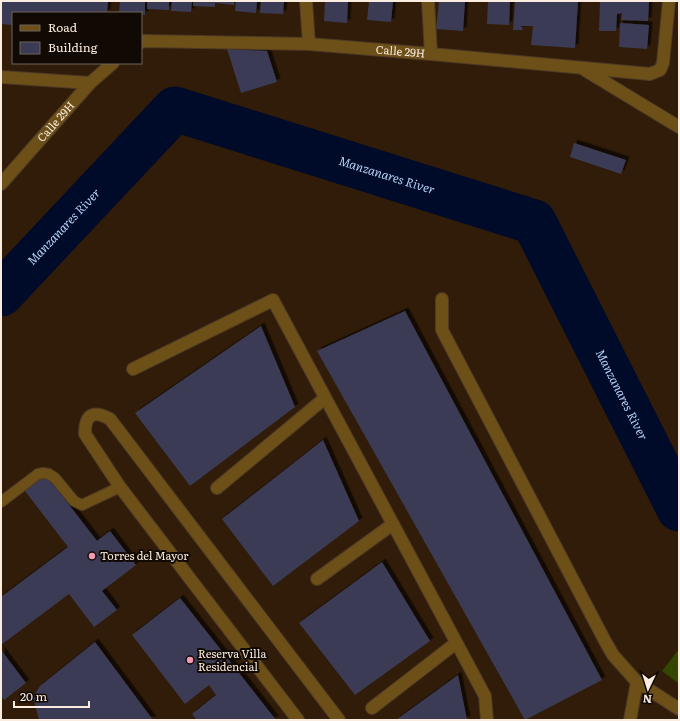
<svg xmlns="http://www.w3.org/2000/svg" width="680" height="721" font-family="Literata,serif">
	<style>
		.green { fill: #334703 }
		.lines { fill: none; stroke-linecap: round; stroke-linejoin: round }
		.river { stroke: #000a29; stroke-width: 45 }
		.building { fill: #3b3b55; filter: url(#shadow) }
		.service-casing { stroke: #4c3926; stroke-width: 12 }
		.minor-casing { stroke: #4c3926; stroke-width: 14 }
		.service { stroke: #6d4f18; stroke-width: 10 }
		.minor { stroke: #6d4f18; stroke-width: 12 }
		.poi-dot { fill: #f19ab3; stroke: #110903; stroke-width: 1.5 }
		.labels { text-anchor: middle; stroke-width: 4; stroke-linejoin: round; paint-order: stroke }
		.street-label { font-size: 11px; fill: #fbece0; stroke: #110903 }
		.poi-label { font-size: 11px; fill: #fbece0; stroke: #110903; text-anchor: start }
		.water-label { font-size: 12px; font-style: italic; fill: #b5d1f6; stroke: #110903 }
	</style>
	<defs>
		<filter id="shadow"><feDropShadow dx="3.5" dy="-3.5" stdDeviation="0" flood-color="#0009"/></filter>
	</defs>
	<rect width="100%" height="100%" fill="#301c08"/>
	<path class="green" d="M679,649V684L662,671Z"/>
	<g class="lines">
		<path class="river" id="s1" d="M1,294L175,109L534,222L679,509"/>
	</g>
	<path class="building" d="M1,1H108L107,13H13V25L1,24Z
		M120,1H145V15L141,14V13H119Z
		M147,1H169V10L147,9Z
		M172,1H192L191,12L171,11Z
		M193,1H234V5L215,3V7L193,6Z
		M236,1H257L256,13L235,11Z
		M261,1H284L283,14L260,13Z
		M325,1H348L347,23L324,21Z
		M369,1H393L391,22L367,20Z
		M439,1H465L463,31L436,29Z
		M488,1H510L509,25L487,24Z
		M515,1H578L575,48L531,45L533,26H521L523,30H513Z
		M600,1H649L648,21L621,20L622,13L617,14L616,31H599Z
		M620,23L649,25L647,49L619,47Z
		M227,49L267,51L277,82L241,93Z
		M574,143L626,160L621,174L570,157Z
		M405,311L602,680L525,720L317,351Z
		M261,326L295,407L190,486L135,413Z
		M323,440L359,521L273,586L222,519Z
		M46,475L97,541L110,531L136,565L102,591L117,610L94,627L69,594L1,645V597L68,547L25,491Z
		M382,562L430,641L355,695L299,623Z
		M180,598L276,720H197L192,714L216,695L209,685L185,704L132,635Z
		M95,642L153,720H39L33,697L40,686Z
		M1,650L26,683L4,700L1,696Z
		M458,675L467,720H396Z"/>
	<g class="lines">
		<defs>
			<path id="service" d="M1,502L38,474L43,473L49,474L55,478L74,501L82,505L120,487"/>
			<g id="minor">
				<path d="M306,1L309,44"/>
				<path d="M428,1L431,54"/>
				<path id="s2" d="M141,42L144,41L309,44L431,54L650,74L660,70L663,63L669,1"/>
				<path d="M585,70L679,127"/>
				<path d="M1,77L90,83"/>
				<path id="s3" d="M1,184L90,83L113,63"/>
				<path d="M442,299V330L605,641L613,655L637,682L679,709"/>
				<path d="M133,369L273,300L485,696L487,720"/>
				<path d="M217,488L325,398"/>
				<path d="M317,579L393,524"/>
				<path d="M372,708L456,643"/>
				<path d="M298,720L120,487L85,434C85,414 93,410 110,419L339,720"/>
				<path d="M630,720L637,682"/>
			</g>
		</defs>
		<use href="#service" class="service-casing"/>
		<use href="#minor" class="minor-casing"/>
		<use href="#service" class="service"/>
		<use href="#minor" class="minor"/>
	</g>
	<g class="poi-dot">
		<circle cx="92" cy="556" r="4"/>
		<circle cx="190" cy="660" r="4"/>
	</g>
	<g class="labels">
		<g class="street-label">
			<text dy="4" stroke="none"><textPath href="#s2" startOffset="260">Calle 29H</textPath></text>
			<text dy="4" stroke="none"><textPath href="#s3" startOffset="83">Calle 29H</textPath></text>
		</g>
		<g class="poi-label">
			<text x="100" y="560">Torres del Mayor</text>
			<text x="198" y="658">Reserva Villa<tspan x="198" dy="13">Residencial</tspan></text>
		</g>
		<g class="water-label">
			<text dy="4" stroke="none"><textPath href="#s1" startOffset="476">Manzanares River</textPath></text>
			<text dy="4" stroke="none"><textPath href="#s1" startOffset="92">Manzanares River</textPath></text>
			<text dy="4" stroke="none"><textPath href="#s1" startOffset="824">Manzanares River</textPath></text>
		</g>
	</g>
	<rect width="680" height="721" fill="none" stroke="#fbece0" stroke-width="4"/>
	<rect x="12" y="12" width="130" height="52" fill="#110903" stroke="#6f645b"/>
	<rect x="20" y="25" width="20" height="6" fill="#6d4f18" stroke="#6f645b"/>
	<text x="48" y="32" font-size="12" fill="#fbece0">Road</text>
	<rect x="20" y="42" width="20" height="12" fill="#3b3b55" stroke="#6f645b"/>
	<text x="48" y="52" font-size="12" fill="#fbece0">Building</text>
	<g transform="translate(648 689) rotate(184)" stroke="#110903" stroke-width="3" paint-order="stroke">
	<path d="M0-3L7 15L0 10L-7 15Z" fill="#fbece0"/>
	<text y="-6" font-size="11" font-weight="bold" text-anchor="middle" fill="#fbece0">N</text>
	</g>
	<path d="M14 701v6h75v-6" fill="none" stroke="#fbece0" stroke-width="2"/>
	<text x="20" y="701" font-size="12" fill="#fbece0" stroke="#110903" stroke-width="3" paint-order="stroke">20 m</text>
</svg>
